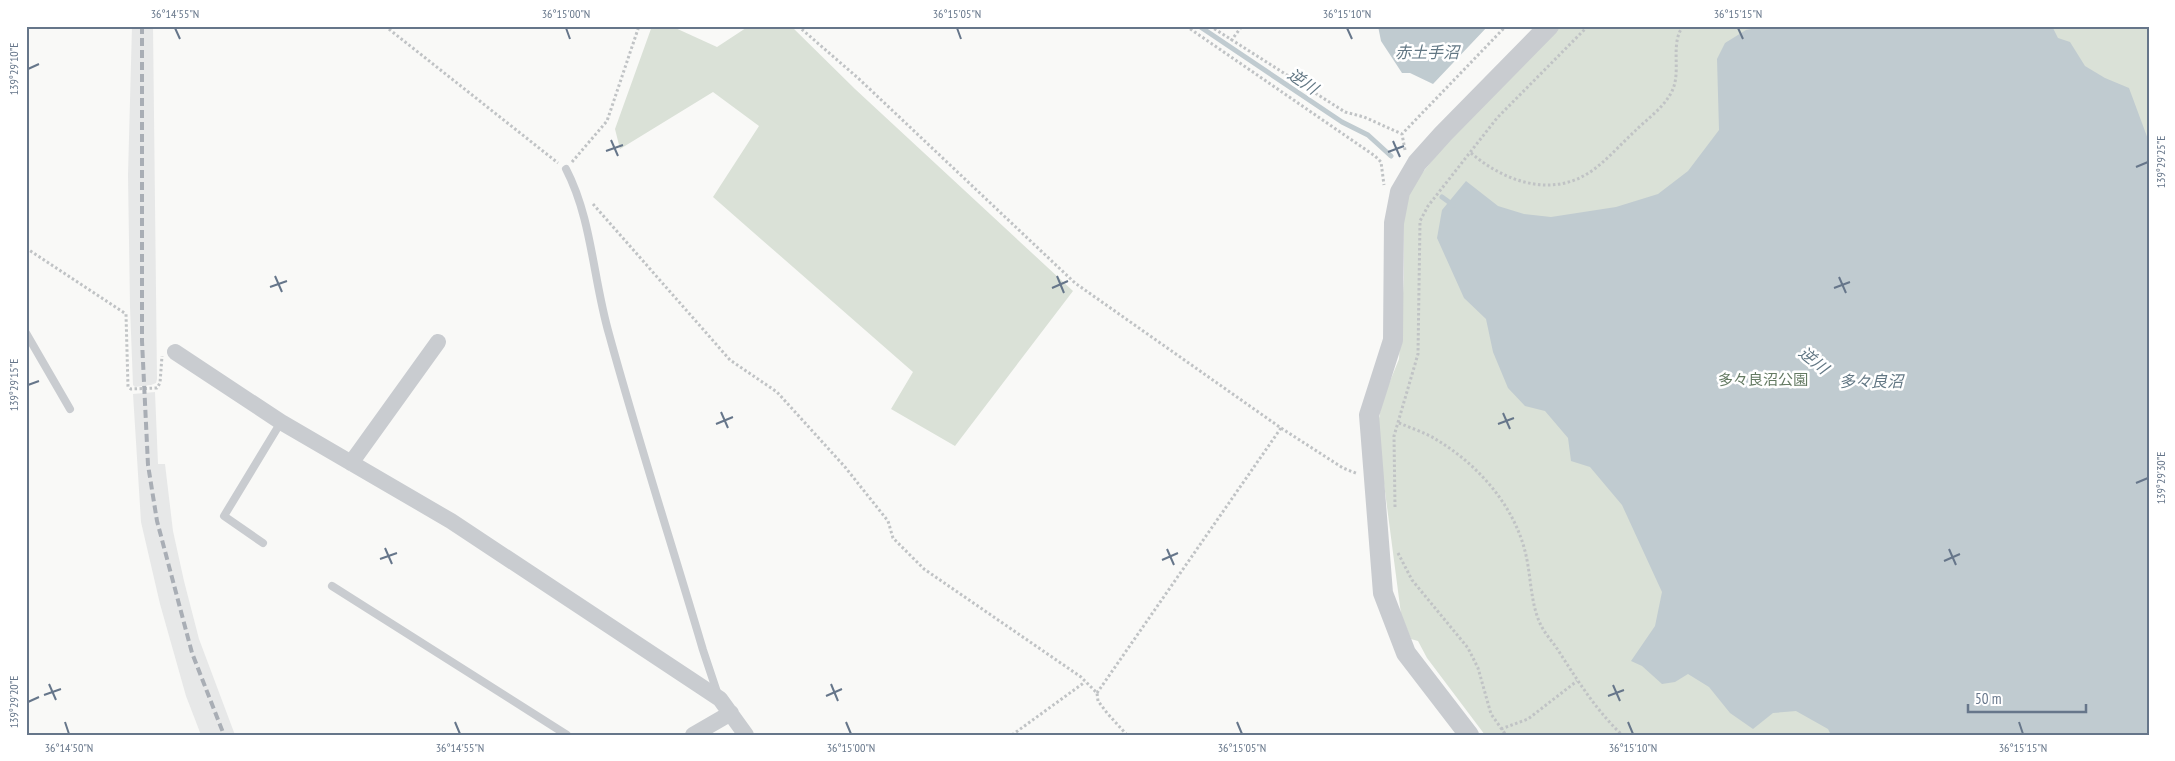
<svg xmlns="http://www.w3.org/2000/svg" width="2175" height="761" font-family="'PT Sans Narrow','Noto Sans JP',sans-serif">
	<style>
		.built { fill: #e7e8e8 }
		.green { fill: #dae1d7 }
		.water { fill: #c0cbd0 }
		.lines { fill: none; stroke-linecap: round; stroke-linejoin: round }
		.stream { stroke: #c0cbd0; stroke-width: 5 }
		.path { stroke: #c0c3c5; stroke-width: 3; stroke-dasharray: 2.5 2.5; stroke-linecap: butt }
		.service { stroke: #c9ccd0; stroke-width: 8 }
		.minor { stroke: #c9ccd0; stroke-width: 16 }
		.tertiary { stroke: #c9ccd0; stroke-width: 20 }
		.rail { stroke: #a9aeb5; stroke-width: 4; stroke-dasharray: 8 4; stroke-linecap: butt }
		.ticks { fill: none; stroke: #66768a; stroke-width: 2 }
		.labels { text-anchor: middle; stroke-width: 5; stroke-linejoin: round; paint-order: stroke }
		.park-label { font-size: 15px; fill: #647a62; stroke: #fff }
		.water-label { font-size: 16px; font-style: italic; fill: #627784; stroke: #fff }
		.neatline { fill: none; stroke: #66768a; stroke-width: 2 }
		.ticks-label { font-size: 12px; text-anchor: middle; fill: #66768a }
	</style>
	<rect width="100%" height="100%" fill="#f9f9f7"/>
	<path class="built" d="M132,26H153L157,379L156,383L151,385L135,387L133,385L130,307L128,175Z
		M155,392L158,464H165L173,531L184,581L199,639L235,735H201L186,696L160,604L141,522L133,394Z"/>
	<path class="green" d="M652,26H671L717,47L749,26H791L855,89L1073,291L955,446L891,409L913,372L713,197L759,126L713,92L620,149L615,129Z
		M1561,26H2149V735H1485L1427,658L1418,641L1411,639L1401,614L1377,430L1382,401L1399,359L1404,277V212L1410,188L1448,141Z"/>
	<path class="water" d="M1378,26H1488L1433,84L1410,73H1402L1381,41Z
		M1767,26H2052L2058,38L2070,42L2085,66L2105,78L2129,88L2149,142V735H1831L1828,729L1796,711L1773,713L1753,729L1730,713L1709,687L1688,674L1675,682L1662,684L1642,666L1631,661L1655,626L1662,592L1622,505L1590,467L1571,461L1568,438L1545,411L1525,406L1508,388L1493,352L1486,319L1464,298L1437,238L1442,210L1466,181L1498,206L1524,214L1551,217L1616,207L1658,194L1688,171L1719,130L1717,59L1725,43L1746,30Z"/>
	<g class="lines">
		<path class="stream" d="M1199,26L1342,122L1368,135L1391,156
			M1442,197L1453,205"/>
		<path class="path" d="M385,26L558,163
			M798,26L858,78L1075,283L1281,428L1343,468L1358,474
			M1186,26L1375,156L1381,162L1384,185
			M1210,26L1345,112L1364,117L1402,134
			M1231,41L1242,26
			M1405,150L1402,134L1506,26
			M1471,153C1505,182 1553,199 1593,170C1608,159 1621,144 1635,131C1647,119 1666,106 1673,89C1681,69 1670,44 1683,26
			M572,162L607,121L639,26
			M593,204L730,360L777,392L845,467L888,521L893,538L924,569L1081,677L1097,693L1098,701L1107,713L1127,735
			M26,248L126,314L128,387L131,389L157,388L160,383L162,356
			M1399,423C1411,428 1426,433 1437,440C1477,464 1513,504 1525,551C1531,574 1530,599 1539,621C1543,631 1550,639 1556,647C1576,678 1595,709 1622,735
			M1395,507L1394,436L1418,354L1420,221L1428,206L1497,118L1588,26
			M1398,553L1412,580L1468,648L1478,668L1491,714L1506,735
			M1097,693L1281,428
			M1501,729L1528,719L1577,681
			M1012,735L1085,682"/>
		<path class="service" d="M566,169C592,219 593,279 609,334C638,440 672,545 703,650L718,695
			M26,333L70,409
			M263,543L224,516L281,422
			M332,586L567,735"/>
		<path class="minor" d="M175,352L281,422L451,521L720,699L746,735
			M351,463L438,342
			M693,735L731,713"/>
		<path class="tertiary" d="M1469,735L1406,653L1383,593L1369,415L1393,340L1394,223L1400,192L1417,163L1443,134L1549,26"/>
		<path class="rail" d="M142,26V341L148,465L157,521L192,653L224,735"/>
	</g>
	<path class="ticks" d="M175,28L180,39M566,28L570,39M957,28L961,39M1347,28L1352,39M1738,28L1743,39M28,69L39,64M611,140L618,156M1393,141L1400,157M606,151L623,145M1388,152L1404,146M2136,167L2148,162M275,276L282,292M1057,276L1064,293M1839,277L1846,293M270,287L287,281M1052,288L1068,281M1834,288L1850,282M28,385L39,381M721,412L728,428M1503,413L1510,429M716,424L733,417M1498,424L1514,418M2136,483L2148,478M385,548L392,564M1167,549L1174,565M1949,549L1956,565M380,559L397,553M1162,560L1178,553M1944,561L1960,554M49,684L56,700M831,684L838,701M1613,685L1620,701M44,695L61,689M826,696L842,689M1608,696L1624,690M28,702L39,697M65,722L69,734M455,722L460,734M846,722L851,734M1237,722L1242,734M1628,722L1633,734M2019,722L2023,734"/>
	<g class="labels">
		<g class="park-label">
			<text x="1763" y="385">多々良沼公園</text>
		</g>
		<g class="water-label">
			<text x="1427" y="58">赤土手沼</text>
			<text transform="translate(1303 81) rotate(34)" y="6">逆川</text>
			<text transform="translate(1814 360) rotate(39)" y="6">逆川</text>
			<text x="1871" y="387">多々良沼</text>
		</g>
	</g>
	<rect width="2175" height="761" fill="none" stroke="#ffffff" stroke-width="55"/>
	<path d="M1968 704v8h118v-8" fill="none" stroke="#66768a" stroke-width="2.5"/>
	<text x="1975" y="704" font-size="15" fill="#66768a" stroke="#ffffff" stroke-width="4" paint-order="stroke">50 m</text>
	<rect x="28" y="28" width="2120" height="706" class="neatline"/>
	<g class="ticks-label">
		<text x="175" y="18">36°14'55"N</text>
		<text x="566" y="18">36°15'00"N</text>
		<text x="957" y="18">36°15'05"N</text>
		<text x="1347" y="18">36°15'10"N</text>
		<text x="1738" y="18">36°15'15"N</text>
		<text transform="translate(14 69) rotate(-90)" y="4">139°29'10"E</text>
		<text transform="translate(2161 162) rotate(-90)" y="4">139°29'25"E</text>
		<text transform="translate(14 385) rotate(-90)" y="4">139°29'15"E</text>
		<text transform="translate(2161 478) rotate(-90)" y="4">139°29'30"E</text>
		<text transform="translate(14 702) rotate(-90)" y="4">139°29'20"E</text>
		<text x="69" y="752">36°14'50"N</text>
		<text x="460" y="752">36°14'55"N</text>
		<text x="851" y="752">36°15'00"N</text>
		<text x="1242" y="752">36°15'05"N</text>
		<text x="1633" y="752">36°15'10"N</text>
		<text x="2023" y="752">36°15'15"N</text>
	</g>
</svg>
